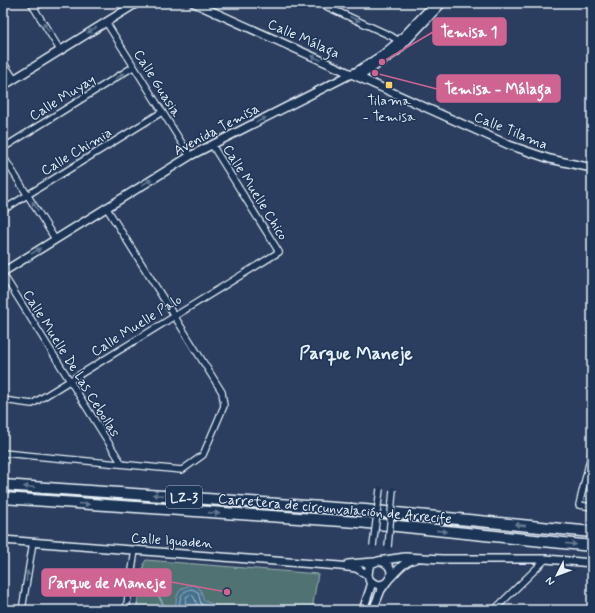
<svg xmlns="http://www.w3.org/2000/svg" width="595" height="613" font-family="Mynerve,sans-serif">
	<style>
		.green { fill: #517272; stroke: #9cb2b5 }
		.water { fill: #456f8c; stroke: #86a3b7 }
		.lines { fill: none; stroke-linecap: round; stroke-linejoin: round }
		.shore { stroke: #a7bdcd; stroke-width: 1 }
		.stream { stroke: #86a3b7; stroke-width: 2 }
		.minor-casing { stroke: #e8f1f8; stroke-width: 8 }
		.tertiary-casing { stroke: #e8f1f8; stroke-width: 10 }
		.motorway-casing { stroke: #e8f1f8; stroke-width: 13 }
		.minor { stroke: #1d3557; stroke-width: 5.5 }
		.tertiary { stroke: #1d3557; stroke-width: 7 }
		.motorway { stroke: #1d3557; stroke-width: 10 }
		.minor-bridge-casing { stroke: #e8f1f8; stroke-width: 8; stroke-linecap: butt }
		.minor-bridge { stroke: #1d3557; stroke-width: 5.5 }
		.oneway { fill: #64778f }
		.poi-dot { fill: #ffd166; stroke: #1d3557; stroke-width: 1.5 }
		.labels { text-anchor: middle; stroke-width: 3; stroke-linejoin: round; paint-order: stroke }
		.shield { fill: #1d3557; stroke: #abb9c8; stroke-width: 1 }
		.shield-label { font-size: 13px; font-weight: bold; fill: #e8f1f8 }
		.street-label { font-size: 14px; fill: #e8f1f8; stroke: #1d3557 }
		.poi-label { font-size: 14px; fill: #e8f1f8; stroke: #1d3557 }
		.district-label { font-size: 18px; font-weight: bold; fill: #e8f1f8; stroke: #1d3557 }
		.leader { fill: none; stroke: #cf6492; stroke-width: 1.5 }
		.callout-dot { fill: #cf6492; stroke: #1d3557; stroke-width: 1.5 }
		.callout { fill: #cf6492; stroke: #cf6492; stroke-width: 1.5 }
		.callout-label { font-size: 15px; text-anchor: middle; font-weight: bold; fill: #fff }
	</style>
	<rect width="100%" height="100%" fill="#2c3e5f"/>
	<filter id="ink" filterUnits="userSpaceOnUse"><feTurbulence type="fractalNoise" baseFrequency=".025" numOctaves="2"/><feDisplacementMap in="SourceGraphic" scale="8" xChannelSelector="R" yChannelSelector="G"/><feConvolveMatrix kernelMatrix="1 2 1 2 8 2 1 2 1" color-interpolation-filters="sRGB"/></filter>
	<g filter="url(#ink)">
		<path class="green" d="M146,560L318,574L312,610H136L144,563Z"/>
		<path class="water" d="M193,585C202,587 201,593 204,601L215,605L220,610H176C175,596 178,587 193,585Z"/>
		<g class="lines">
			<path class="shore" d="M180,610C179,599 180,591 192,589L198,592L201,604L215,610
				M185,610L186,597L191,594C197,599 195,606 202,610"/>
			<path class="stream" d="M151,571L152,583L166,610"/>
			<defs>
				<path id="minor" d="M31,3L60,50
					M319,3L391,36L399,41
					M34,8L41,3
					M106,22L190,156
					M3,62L14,79
					M3,148L133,67
					M3,156L55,239
					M3,210L162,112
					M3,274L122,464
					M3,400L32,404L279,252L212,145
					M592,451L579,505L592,507
					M3,453L182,470L203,455L224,406L222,392L106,207
					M22,610L33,542
					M126,610L135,550
					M494,610L546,559"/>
				<path id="tertiary" d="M194,3L509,145L550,159L592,168
					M359,77L397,51L442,3
					M3,86L137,3
					M3,272L190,156L359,70L382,55L399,41L435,3
					M3,540L340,566L356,568L368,575
					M348,564L374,562
					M390,578C398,570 403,562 415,559
					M369,579C385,597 403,567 380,561
					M363,610L371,586L368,575L369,567L371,564L378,561L405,557L442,559H546L592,563
					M373,610L381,590L386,583"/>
				<path id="motorway" d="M3,485L365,510L592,532
					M3,498L358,522L592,546"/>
			</defs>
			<use href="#minor" class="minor-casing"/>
			<use href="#tertiary" class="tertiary-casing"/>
			<use href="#motorway" class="motorway-casing"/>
			<use href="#minor" class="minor"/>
			<use href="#tertiary" class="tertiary"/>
			<use href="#motorway" class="motorway"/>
			<defs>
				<path id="minor-bridge" d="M373,546L380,489
					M388,547L393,490"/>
			</defs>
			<use href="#minor-bridge" class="minor-bridge-casing"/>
			<use href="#minor-bridge" class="minor-bridge"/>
		</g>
		<defs><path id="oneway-solid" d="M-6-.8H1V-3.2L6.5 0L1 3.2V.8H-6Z"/></defs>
		<g class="oneway">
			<use href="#oneway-solid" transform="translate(355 19) rotate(24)"/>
			<use href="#oneway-solid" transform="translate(46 27) rotate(-122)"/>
			<use href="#oneway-solid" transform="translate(92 30) rotate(148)"/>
			<use href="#oneway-solid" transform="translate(316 58) rotate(-156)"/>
			<use href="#oneway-solid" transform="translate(120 76) rotate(-32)"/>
			<use href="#oneway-solid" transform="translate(261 120) rotate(-27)"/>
			<use href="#oneway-solid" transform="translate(147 182) rotate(-31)"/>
			<use href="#oneway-solid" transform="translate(35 206) rotate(-122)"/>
			<use href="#oneway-solid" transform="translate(36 251) rotate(-32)"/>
			<use href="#oneway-solid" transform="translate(29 487) rotate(-176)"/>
			<use href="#oneway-solid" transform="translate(158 495) rotate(-176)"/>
			<use href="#oneway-solid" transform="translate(84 504) rotate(4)"/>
			<use href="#oneway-solid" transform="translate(214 513) rotate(4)"/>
			<use href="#oneway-solid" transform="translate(520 525) rotate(-174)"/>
			<use href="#oneway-solid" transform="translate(442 531) rotate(6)"/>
			<use href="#oneway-solid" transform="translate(571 544) rotate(6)"/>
			<use href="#oneway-solid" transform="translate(27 576) rotate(-81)"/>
		</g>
	</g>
	<rect class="poi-dot" x="385" y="81" width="8" height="8" rx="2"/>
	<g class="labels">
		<rect class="shield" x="166" y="486" width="36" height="22" rx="3"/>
		<g class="shield-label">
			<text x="184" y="502">LZ-3</text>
		</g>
		<g class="street-label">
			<text transform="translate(304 38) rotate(24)" y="5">Calle Málaga</text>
			<text transform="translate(158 83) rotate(58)" y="5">Calle Guasia</text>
			<text transform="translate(62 97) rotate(-32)" y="5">Calle Muyay</text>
			<text transform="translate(216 129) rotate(-28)" y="5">Avenida Temisa</text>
			<text transform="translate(511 130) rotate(22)" y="5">Calle Tilama</text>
			<text transform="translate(76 151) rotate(-31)" y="5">Calle Chimia</text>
			<text transform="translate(256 192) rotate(58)" y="5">Calle Muelle Chico</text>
			<text transform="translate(136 325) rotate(-32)" y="5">Calle Muelle Palo</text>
			<text transform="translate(72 363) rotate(58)" y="5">Calle Muelle De Las Cebollas</text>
			<text transform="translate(335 508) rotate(5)" y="5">Carretera de circunvalación de Arrecife</text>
			<text transform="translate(172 540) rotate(4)" y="5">Calle Iguaden</text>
		</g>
		<g class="poi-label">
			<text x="389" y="105">Tilama<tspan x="389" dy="16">- Temisa</tspan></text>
		</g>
		<g class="district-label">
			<text x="356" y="359">Parque Maneje</text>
		</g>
	</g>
	<path class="leader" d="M382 62L433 32M375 73L437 89M227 592L171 582"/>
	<g class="callout-dot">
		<circle cx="382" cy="62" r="4"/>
		<circle cx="375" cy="73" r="4"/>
		<circle cx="227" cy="592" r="4"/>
	</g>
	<g class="callout">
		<rect x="433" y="18" width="73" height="27" rx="4"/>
		<rect x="437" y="75" width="123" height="27" rx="4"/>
		<rect x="42" y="569" width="129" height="27" rx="4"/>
	</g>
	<g class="callout-label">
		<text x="469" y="37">Temisa 1</text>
		<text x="498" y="94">Temisa - Málaga</text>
		<text x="107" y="588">Parque de Maneje</text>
	</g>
	<rect width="595" height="613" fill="none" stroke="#1d3557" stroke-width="16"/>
	<rect x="8" y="8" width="579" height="597" fill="none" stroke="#e8f1f8" stroke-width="1.5" filter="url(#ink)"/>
	<g transform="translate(557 575) rotate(228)" stroke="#1d3557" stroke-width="3" paint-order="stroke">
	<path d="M0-3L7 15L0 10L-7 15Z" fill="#e8f1f8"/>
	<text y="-6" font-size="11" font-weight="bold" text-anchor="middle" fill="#e8f1f8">N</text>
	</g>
</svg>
